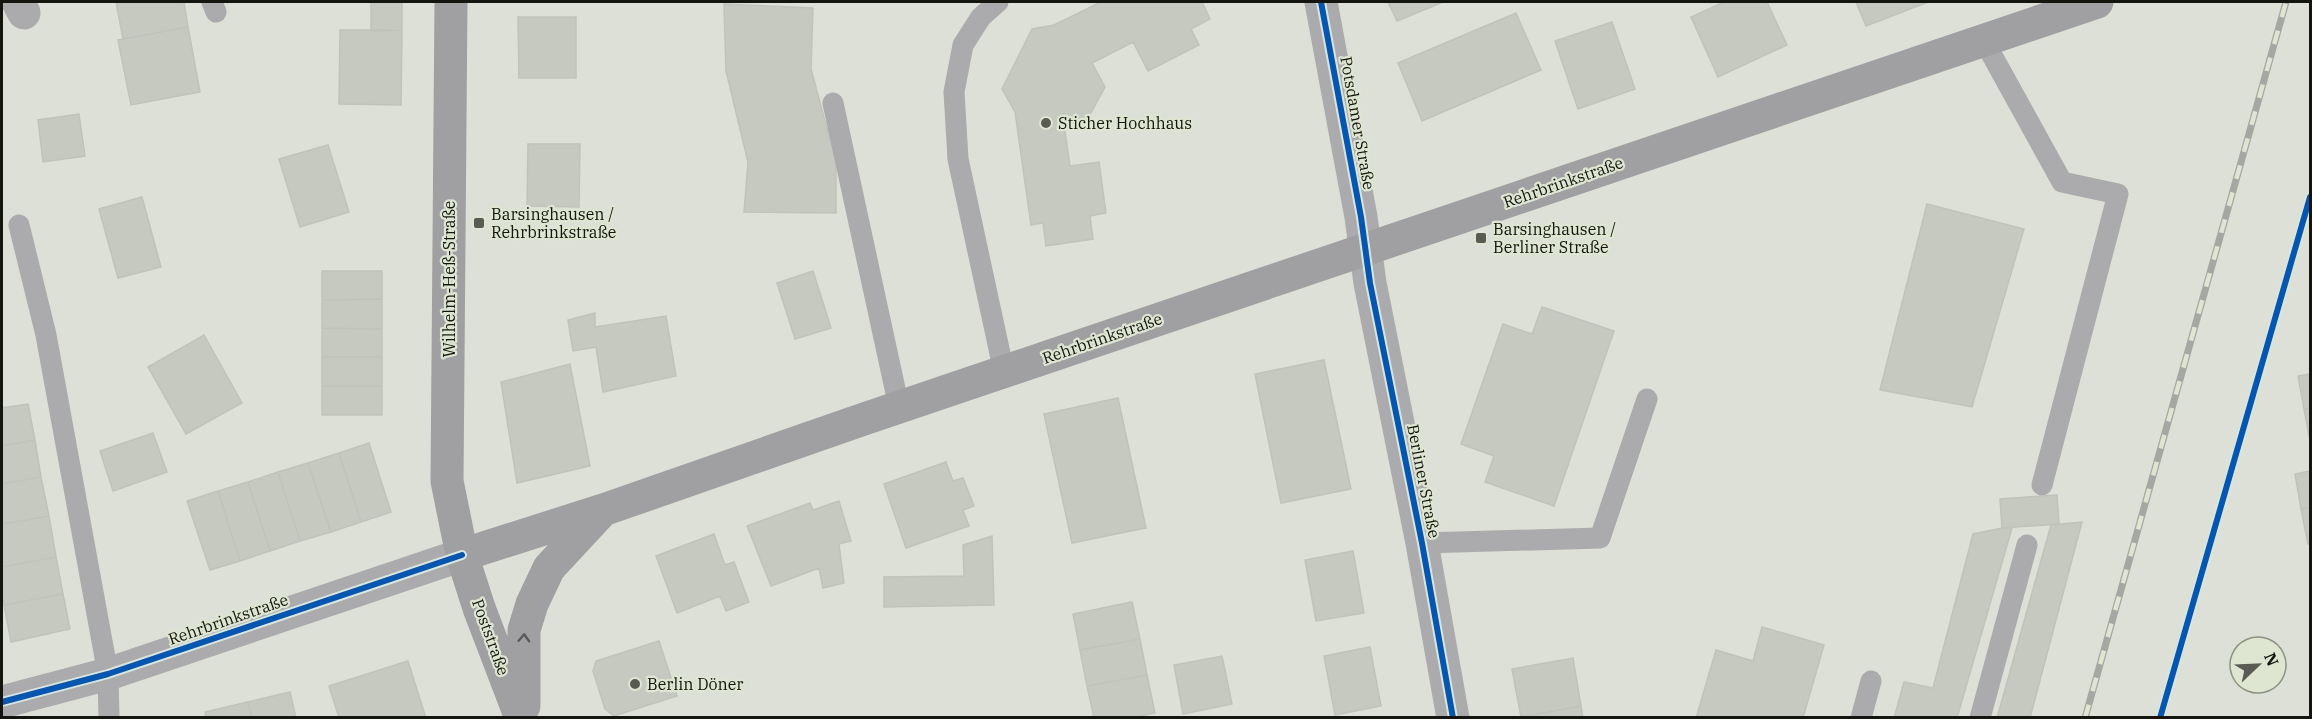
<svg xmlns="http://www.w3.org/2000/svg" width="2312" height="719" font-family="'IBM Plex Serif',serif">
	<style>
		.building { fill: #c6c9c0; stroke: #c0c3ba; stroke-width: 1.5 }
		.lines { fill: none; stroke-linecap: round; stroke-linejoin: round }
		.service { stroke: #abaaac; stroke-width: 21 }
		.minor { stroke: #abaaac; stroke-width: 33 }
		.secondary { stroke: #a09fa1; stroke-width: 33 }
		.rail-casing { stroke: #a6a6a3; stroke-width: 7 }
		.rail { stroke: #dee5d1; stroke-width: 4.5; stroke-dasharray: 14; stroke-linecap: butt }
		.cycleway-casing { stroke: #dee5d1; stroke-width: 10 }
		.cycleway { stroke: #0057b8; stroke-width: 6 }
		.oneway { stroke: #5a5a58 }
		.poi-dot { fill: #5a5c54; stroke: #dee5d1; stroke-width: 2 }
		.labels { text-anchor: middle; stroke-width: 4.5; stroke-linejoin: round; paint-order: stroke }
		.poi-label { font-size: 16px; fill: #13150e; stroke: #dee5d1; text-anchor: start }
		.street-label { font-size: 16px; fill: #13150e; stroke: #dee5d1 }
	</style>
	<rect width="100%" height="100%" fill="#dde0d6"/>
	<path class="building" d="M116,2H184L188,27L123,39Z
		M371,2H402V30L371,31Z
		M1101,2H1202L1210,19L1191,29L1199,45L1148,71L1133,42L1092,63L1105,87L1086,122L1064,125L1070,166L1099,162L1106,213L1090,216L1093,239L1046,246L1043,223L1031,225L1015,112L1002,89L1032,29L1054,25Z
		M1388,2H1443L1397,21Z
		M1724,2H1767L1787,45L1718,77L1691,17Z
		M1856,2H1928L1866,26Z
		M724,4L813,8L811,69L836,162V213L744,212L748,162L726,71Z
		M1516,13L1541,70L1422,121L1398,63Z
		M518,17H576V78H519Z
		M1612,22L1635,89L1578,109L1555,41Z
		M188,27L200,92L131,105L118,40Z
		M340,30H402L401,105L339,104Z
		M79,114L85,156L43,162L38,120Z
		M528,144H580L579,207L527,206Z
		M328,145L349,212L300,227L279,159Z
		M142,197L161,267L118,278L99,209Z
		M1927,204L2024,229L1972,407L1880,390Z
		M322,271H382V299L322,300Z
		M813,271L831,328L795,339L777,283Z
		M382,299V329L322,328V300Z
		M1542,307L1614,331L1554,506L1485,482L1494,456L1461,444L1503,324L1532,334Z
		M595,313V327L666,316L676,376L603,392L596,347L573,351L568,320Z
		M322,328L382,329V357H322Z
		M204,335L242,403L186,434L148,367Z
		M322,357H382V386H322Z
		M1324,360L1351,489L1281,503L1255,374Z
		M570,364L590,466L517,483L501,382Z
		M2310,374V408L2304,409L2298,376Z
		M322,386H382V415H322Z
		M1118,398L1146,528L1072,543L1044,414Z
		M28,404L35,440L2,446V408Z
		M2310,408V441L2304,409Z
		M153,433L167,472L113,491L100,451Z
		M35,440L41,477L2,484V446Z
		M369,443L391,512L361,522L339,453Z
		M339,453L361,522L331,532L308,463Z
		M946,462L953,481L963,478L974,506L963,510L969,526L906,548L884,484Z
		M308,463L331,532L300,541L278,472Z
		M2310,471V507L2301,509L2295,474Z
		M278,472L300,541L270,551L248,482Z
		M41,477L49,516L2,524V484Z
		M248,482L270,551L240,561L218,491Z
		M218,491L240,561L210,570L187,501Z
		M2057,495L2059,524L2002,528L2000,499Z
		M839,501L851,541L839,544L844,583L823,588L819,568L771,586L747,526L810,503L813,510Z
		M2310,507V544H2308L2301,509Z
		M49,516L56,557L2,567V524Z
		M2082,522L2030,718H1997L2051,525Z
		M2002,528H2012L1957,718H1894L1904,682L1933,688L1973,534Z
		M714,534L725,565L734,562L749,602L726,611L720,596L677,613L656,556Z
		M992,536L994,605L884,607V577L964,576L963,545Z
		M1353,551L1364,613L1316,621L1305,560Z
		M56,557L63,594L4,605L2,592V567Z
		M63,594L70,629L11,642L4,605Z
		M1132,602L1140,639L1080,650L1073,614Z
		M1762,627L1824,645L1803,718H1696L1716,650L1753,661Z
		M1140,639L1147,675L1087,686L1080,650Z
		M659,641L677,696L614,716L605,709L593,671L596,661Z
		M1370,647L1381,706L1335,715L1324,656Z
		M1222,656L1232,704L1183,714L1174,665Z
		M1573,658L1581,706L1521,717L1512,669Z
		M408,661L426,718H339L329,686Z
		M1147,675L1155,713L1132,718H1094L1087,686Z
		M290,692L296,718H252L248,702Z
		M248,702L252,718H206L205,712Z
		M1581,706L1583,718H1521V717Z"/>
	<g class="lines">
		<path class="service" d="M212,2L216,12
			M998,2L981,17L963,45L954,92L958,159L1004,372
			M1983,39L2062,182L2118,194L2042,485
			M833,103L899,407
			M19,225L46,335L108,674L109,718
			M1422,543L1600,538L1647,399
			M1861,718L1871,681
			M1980,718L2027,545"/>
		<path class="minor" d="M18,2L24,13
			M1321,2L1361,217L1370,283L1422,543L1453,718
			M2,702L108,674L462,555"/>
		<path class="secondary" d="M451,2L447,481L462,555L479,608L521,718
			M462,555L603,510L864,419L2097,2
			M524,706V630L532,604L549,568L602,511"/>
		<defs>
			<path id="rail" d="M2085,718L2286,2"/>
		</defs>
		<use href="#rail" class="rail-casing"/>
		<use href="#rail" class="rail"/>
		<defs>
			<path id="cycleway" d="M1321,2L1361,217L1370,283L1422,543L1453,718
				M2,702L108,674L462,555
				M2160,718L2310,197"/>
		</defs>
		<use href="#cycleway" class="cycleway-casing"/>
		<use href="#cycleway" class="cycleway"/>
	</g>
	<defs><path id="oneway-chevron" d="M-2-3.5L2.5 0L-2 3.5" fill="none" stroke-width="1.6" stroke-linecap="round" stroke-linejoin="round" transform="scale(1.5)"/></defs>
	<use class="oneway" href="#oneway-chevron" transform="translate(524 638) rotate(-88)"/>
	<g class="poi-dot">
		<circle cx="1046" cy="123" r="6"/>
		<rect x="473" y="217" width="12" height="12" rx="3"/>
		<rect x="1475" y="232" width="12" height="12" rx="3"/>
		<circle cx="635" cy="684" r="6"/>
	</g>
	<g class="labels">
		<g class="poi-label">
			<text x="1058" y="129">Sticher Hochhaus</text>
			<text x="491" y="220">Barsinghausen /<tspan x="491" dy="18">Rehrbrinkstraße</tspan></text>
			<text x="1493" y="235">Barsinghausen /<tspan x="1493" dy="18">Berliner Straße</tspan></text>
			<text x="647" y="690">Berlin Döner</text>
		</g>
		<g class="street-label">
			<text transform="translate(1358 123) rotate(80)" y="6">Potsdamer Straße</text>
			<text transform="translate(1563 182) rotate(-19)" y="6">Rehrbrinkstraße</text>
			<text transform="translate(449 279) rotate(-90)" y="6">Wilhelm-Heß-Straße</text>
			<text transform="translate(1102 338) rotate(-19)" y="6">Rehrbrinkstraße</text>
			<text transform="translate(1424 481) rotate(79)" y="6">Berliner Straße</text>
			<text transform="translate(228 619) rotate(-19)" y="6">Rehrbrinkstraße</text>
			<text transform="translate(491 637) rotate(70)" y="6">Poststraße</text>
		</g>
	</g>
	<rect width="2312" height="719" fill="none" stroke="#13150e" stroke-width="6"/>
	<g transform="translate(2258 665) rotate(67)"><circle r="28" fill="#dee5d1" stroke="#8d9283" stroke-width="1.5"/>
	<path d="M0-4.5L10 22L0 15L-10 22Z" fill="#5a5c54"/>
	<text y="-9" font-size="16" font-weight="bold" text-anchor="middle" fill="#13150e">N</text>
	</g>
</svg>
